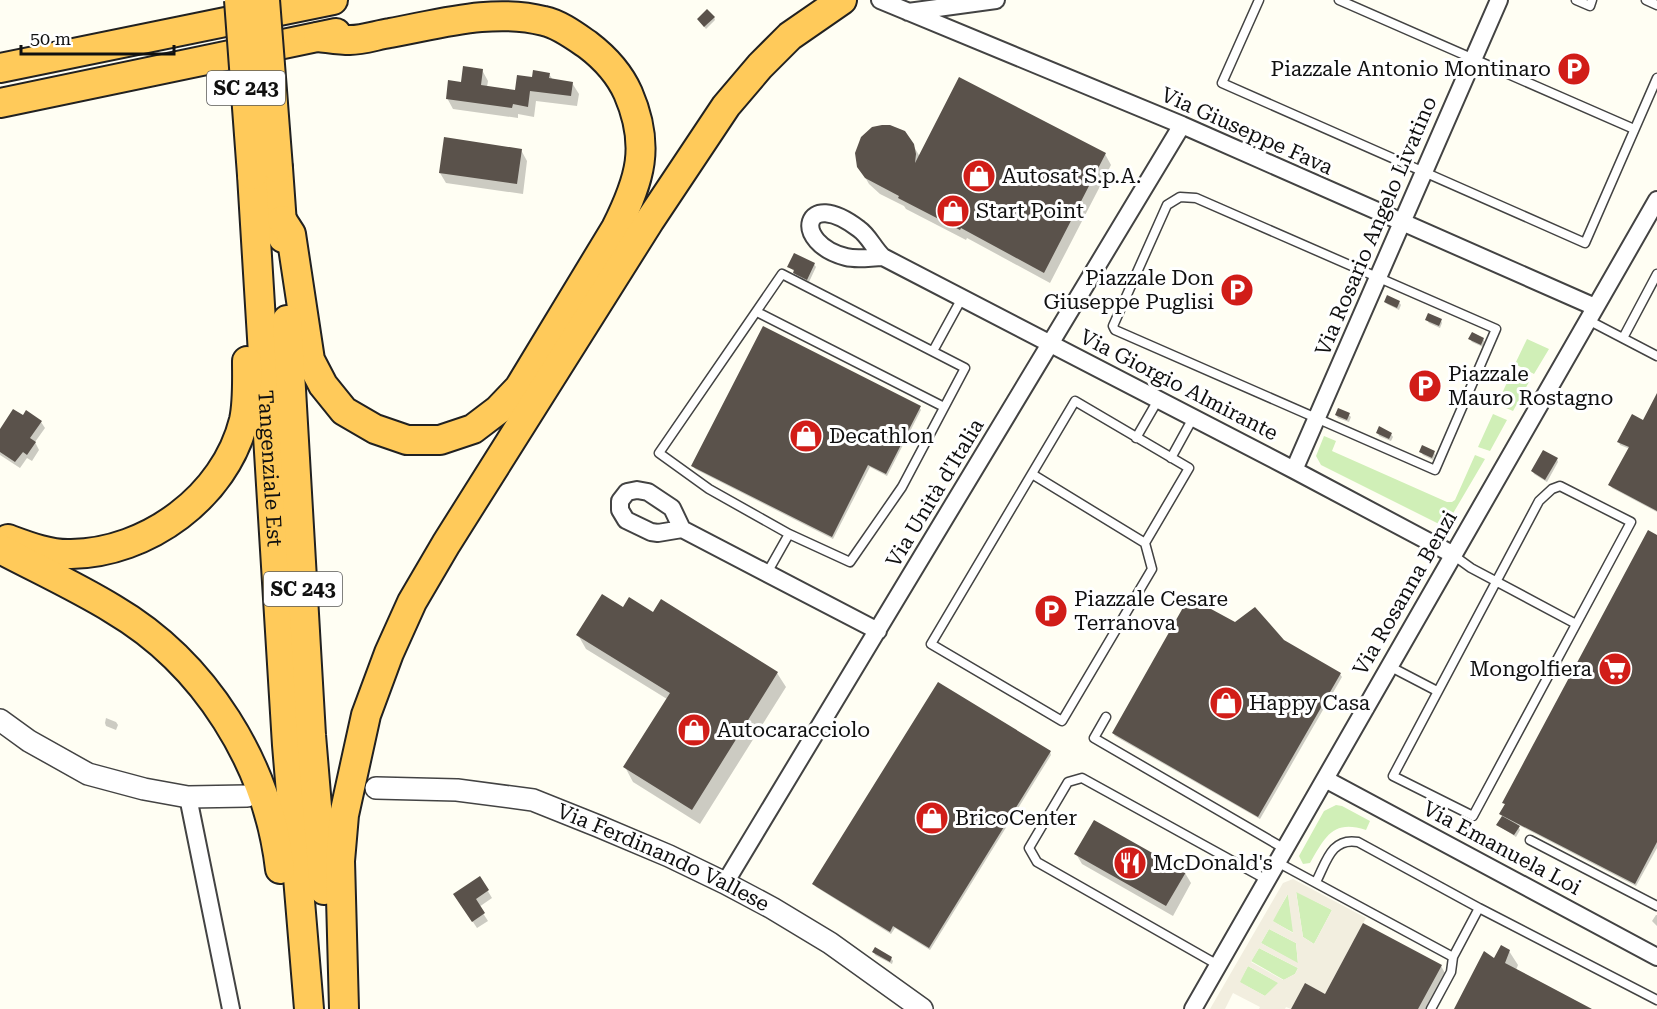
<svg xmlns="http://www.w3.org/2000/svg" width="1657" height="1009" font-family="'Roboto Serif',serif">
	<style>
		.green { fill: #d0efb7 }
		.plaza { fill: #f2eedf; fill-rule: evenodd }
		.shadow { fill: #0003 }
		.building { fill: #5a524b }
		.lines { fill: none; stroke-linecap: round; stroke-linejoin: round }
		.service-casing { stroke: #434343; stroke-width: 11 }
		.minor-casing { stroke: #434343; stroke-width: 20 }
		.tertiary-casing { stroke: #434343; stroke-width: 24 }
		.trunk-casing { stroke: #212121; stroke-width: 32 }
		.service { stroke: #fff; stroke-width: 8 }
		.minor { stroke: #fff; stroke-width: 16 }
		.tertiary { stroke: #fff; stroke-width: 21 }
		.trunk { stroke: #ffca5a; stroke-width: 28 }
		.trunk-bridge-casing { stroke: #212121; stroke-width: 32; stroke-linecap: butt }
		.trunk-bridge { stroke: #ffca5a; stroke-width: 28 }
		.labels { text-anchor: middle; stroke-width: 6; stroke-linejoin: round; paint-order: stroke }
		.shield { fill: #fff; stroke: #585858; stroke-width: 1.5 }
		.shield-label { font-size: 20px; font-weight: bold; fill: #101010 }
		.poi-label { font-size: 21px; fill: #101010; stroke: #fff; text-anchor: start }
		.street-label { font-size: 21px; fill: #101010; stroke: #fff }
	</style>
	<rect width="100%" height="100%" fill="#fffef3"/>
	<path class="green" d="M1527,339L1549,349L1534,374L1515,364Z
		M1511,374L1529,382L1513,411L1497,404Z
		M1493,414L1507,420L1490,451L1478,447Z
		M1324,436L1336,441L1332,451L1447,502H1452L1455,500L1475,455L1485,459L1445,527L1321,465L1316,456Z
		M1336,805L1342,806L1370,821L1366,830C1333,819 1325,837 1310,863L1303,864L1299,856L1324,811Z
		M1296,891L1332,910L1314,944L1303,937Z
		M1288,894L1294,933L1272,921Z
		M1269,929L1296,943L1298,964L1261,943Z
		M1259,948L1298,968L1295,974L1284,980L1251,961Z
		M1248,966L1279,983L1265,996L1239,982Z"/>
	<path class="plaza" d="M1293,879L1366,918L1325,994L1291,1009L1286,1007L1285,1009H1259L1260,1007L1233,993L1225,1009H1210L1283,883ZM1296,892L1332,910L1314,944L1303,937ZM1287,895H1288L1293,933L1273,921ZM1269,929L1296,943L1298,963L1261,943ZM1259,948L1298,968L1295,974L1283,980L1251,962ZM1248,966L1278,983L1265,996L1240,982Z"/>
	<path class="shadow" d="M714,17L715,20L706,29L700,22Z
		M482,70L488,81L487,87L516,91L534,79L549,74L553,80L572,83L579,94L577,106L536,101L534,117L518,114V118L453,109L447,98L462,84Z
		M913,145L920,157L1105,154L1111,165L1050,283L967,238L966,240L906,209L904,206L880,194L869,184L862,172Z
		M521,150L527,161L523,194L446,183L440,173Z
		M814,264L816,267L809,282L796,276L795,272L789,267Z
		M1385,302H1399L1401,305L1399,310L1387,304Z
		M1427,320H1441L1442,323L1440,328L1429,323Z
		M1470,339H1483L1485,342L1483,347L1472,342Z
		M1657,396V512L1612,488L1610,485L1630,449L1620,445L1619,442L1644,423Z
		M919,407L921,410L887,476L870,467L833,539L695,469L693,466Z
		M1336,415H1349L1351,417L1349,422L1338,418Z
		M41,422L45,428L35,442L39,450L32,461L27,458L20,468L0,455V432Z
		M1378,433L1391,434L1393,437L1391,441L1379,436Z
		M1421,452H1434L1435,455L1433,460L1423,455Z
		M1557,459L1558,462L1547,482L1534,474L1533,471Z
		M1657,537V848L1636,886L1517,824L1520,830L1516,837L1498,825L1503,817L1501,814L1506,805L1504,803Z
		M653,614L777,673L786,687L700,824L633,782L625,767L667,699L586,649L578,635Z
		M1235,624L1283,641L1340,674L1342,677L1260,819L1115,736L1113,733Z
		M106,718L116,722L118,725L116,730L106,726L105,723Z
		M1050,752L1051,755L930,950L895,928L891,934L816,887L814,884Z
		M1076,854L1185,873L1191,883L1173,916L1082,864Z
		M480,878L492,898L479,907L488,921L477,928L459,901Z
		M1656,915H1657V926L1652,921Z
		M1509,951L1518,965L1516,970L1589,1009H1456L1495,960Z
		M874,952L891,958L893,961L892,964L875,955Z
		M1441,966L1449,980L1434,1009H1293L1324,995Z"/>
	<path class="building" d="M707,9L715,17L704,27L697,19Z
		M463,66L483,69L481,85L515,90L517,75L532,77L533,70L550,73L549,78L573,82L571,96L530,91L528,107L513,104L512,108L446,99L448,80L461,82Z
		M959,77L1106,153L1044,273L961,228L960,230L898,198L899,196L865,178L857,167L855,153L861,137L872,127L882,125H890L905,131L914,144L916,154L915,163Z
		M444,137L522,149L517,184L439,173Z
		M794,253L815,263L807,280L793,273L794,270L787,267Z
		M1387,295L1400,301L1397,308L1384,302Z
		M1428,313L1442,319L1439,326L1425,320Z
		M763,326L921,406L886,474L868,465L832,537L691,466Z
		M1472,332L1484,338L1481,345L1468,339Z
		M1657,393V511L1608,485L1629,447L1617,442L1632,414L1643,420Z
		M1338,408L1350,413L1347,420L1335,415Z
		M13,409L23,415L26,410L42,421L30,438L36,442L27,455L23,452L15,462L0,452V429Z
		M1379,426L1392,433L1389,439L1376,433Z
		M1422,445L1435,451L1432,458L1419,452Z
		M1543,450L1558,458L1545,480L1531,471Z
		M1648,530L1657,535V842L1635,884L1499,814L1505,804L1502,803Z
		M602,594L623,607L629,597L653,612L661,599L778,672L692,810L623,767L670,693L576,635Z
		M1189,597L1235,622L1255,607L1284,640L1341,673L1258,817L1112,733Z
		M938,682L1051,751L929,948L893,926L890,932L812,884Z
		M1502,816L1520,826L1514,835L1496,825Z
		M1094,820L1186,872L1166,906L1074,854Z
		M480,876L489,890L476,899L485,913L472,922L453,894Z
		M1363,923L1442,965L1418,1009H1291L1305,983L1325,994Z
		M1501,945L1510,950L1505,963L1592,1009H1454L1484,951L1494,958Z
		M875,947L892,957L890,962L872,952Z"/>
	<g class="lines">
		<defs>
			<path id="service" d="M1259,0L1222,83L1585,243L1657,78
				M1339,0L1634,129
				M1576,0L1590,6L1592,0
				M1646,0L1657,5
				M1180,197L1196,198L1496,329L1435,470L1115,330L1113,326L1167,205Z
				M782,274L965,368L902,487L850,562L789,534L709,489L659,453Z
				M757,312L944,407
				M1588,320L1657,356
				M1623,338L1657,274
				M933,351L962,298
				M1075,401L1189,468L1145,543L1152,569L1062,721L931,644Z
				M1136,438L1158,400
				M1171,458L1193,418
				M1032,474L1145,543
				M1560,486L1631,522L1473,816L1393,776L1539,501L1552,489Z
				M1453,555L1471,568L1576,624
				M767,573L789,534
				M1389,666L1437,691
				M1106,717L1094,738L1285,849
				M1530,840L1657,906
				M1277,862L1453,957L1479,908
				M1316,882C1326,863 1331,837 1358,842L1479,908L1657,1000
				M1218,965L1037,862L1029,848L1068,782L1082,778L1267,880
				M1431,1009L1451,972L1453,957"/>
			<path id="minor" d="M880,0L1182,125L1595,307
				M908,12L996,0
				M883,257C871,257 858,260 846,257C791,243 803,186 859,229C869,236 874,249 883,257L1294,470L1452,554
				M1294,470L1499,0
				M682,529L658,533L651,532L626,520L620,510V501L627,492L637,490L648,492L672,508L682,529L878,631
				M1325,779L1657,957
				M188,797L231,1009
				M725,883L1182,125
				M1193,1009L1657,200"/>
			<g id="tertiary">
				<path d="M0,720L29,741L88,774L144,789L188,797L247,796"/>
				<path id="s1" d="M376,788L457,790L533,800L598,826L669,856L725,883L772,908L830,943L922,1009"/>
			</g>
			<g id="trunk">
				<path d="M0,68L333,0"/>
				<path d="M0,103L336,33"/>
				<path d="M278,168L283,238"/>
				<path id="s2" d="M252,175L287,745L309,1009"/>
				<path d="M282,220L291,234L310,360L323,385L344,411L375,429L407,440H440L473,429L498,410L519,388L616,228C640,180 651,146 628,93C619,73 605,58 588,45C575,36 559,24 544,21C493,8 440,24 390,33C377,35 363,40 350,40C339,40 328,38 318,37"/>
				<path d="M287,320L311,735L324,890"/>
				<path d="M8,539C27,546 50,555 71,554C147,553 225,497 244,420C248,402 247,380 247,361"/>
				<path d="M0,549C38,569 77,587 113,609C205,663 268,764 280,869"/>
				<path d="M344,1009L340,861L344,815L366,715L389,653L412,602L446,544L650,220L726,106L760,66L790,36L842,0"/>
			</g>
		</defs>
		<use href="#service" class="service-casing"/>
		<use href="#minor" class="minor-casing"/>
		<use href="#tertiary" class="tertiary-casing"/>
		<use href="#trunk" class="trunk-casing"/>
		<use href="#service" class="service"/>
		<use href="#minor" class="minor"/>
		<use href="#tertiary" class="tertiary"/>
		<use href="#trunk" class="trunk"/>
		<defs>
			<path id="trunk-bridge" d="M239,0L252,175
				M265,0L278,168"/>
		</defs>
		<use href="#trunk-bridge" class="trunk-bridge-casing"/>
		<use href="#trunk-bridge" class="trunk-bridge"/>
	</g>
	<defs>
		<symbol id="parking-disc" viewBox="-11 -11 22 22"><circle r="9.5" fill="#d11d18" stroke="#fff"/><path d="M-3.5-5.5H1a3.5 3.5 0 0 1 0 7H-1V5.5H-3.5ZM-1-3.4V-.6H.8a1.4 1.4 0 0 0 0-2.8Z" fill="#fff"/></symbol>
		<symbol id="shop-disc" viewBox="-11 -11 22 22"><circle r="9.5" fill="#d11d18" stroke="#fff"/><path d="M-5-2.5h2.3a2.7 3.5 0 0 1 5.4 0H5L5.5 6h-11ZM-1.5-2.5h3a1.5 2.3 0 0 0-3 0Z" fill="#fff"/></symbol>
		<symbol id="supermarket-disc" viewBox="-11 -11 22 22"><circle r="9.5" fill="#d11d18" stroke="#fff"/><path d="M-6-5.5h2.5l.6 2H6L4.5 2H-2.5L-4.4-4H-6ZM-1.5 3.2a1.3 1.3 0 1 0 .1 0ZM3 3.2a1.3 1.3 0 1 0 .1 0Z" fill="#fff"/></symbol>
		<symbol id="restaurant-disc" viewBox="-11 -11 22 22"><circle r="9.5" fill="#d11d18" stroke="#fff"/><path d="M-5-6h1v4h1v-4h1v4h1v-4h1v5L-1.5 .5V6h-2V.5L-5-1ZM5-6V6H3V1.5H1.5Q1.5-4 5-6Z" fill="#fff"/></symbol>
	</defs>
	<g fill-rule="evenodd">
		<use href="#parking-disc" x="1555" y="50" width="38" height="38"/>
		<use href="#shop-disc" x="960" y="157" width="38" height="38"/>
		<use href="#shop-disc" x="934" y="192" width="38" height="38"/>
		<use href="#parking-disc" x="1218" y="271" width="38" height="38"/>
		<use href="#parking-disc" x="1406" y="367" width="38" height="38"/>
		<use href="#shop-disc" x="787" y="417" width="38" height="38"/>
		<use href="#parking-disc" x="1032" y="592" width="38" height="38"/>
		<use href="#supermarket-disc" x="1596" y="650" width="38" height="38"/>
		<use href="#shop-disc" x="1207" y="684" width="38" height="38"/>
		<use href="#shop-disc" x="675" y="711" width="38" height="38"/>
		<use href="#shop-disc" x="913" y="799" width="38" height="38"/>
		<use href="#restaurant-disc" x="1111" y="844" width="38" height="38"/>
	</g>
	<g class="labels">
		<g class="shield">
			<rect x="207" y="71" width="78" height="34" rx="4.5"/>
			<rect x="264" y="572" width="78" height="34" rx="4.5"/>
		</g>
		<g class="shield-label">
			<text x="246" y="95">SC 243</text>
			<text x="303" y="596">SC 243</text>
		</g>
		<g class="poi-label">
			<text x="1551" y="76" text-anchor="end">Piazzale Antonio Montinaro</text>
			<text x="1002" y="183">Autosat S.p.A.</text>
			<text x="976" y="218">Start Point</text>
			<text x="1214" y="285" text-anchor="end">Piazzale Don<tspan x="1214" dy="24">Giuseppe Puglisi</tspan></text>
			<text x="1448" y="381">Piazzale<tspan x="1448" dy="24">Mauro Rostagno</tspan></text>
			<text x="829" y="443">Decathlon</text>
			<text x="1074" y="606">Piazzale Cesare<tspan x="1074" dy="24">Terranova</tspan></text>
			<text x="1592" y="676" text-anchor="end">Mongolfiera</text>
			<text x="1249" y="710">Happy Casa</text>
			<text x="717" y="737">Autocaracciolo</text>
			<text x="955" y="825">BricoCenter</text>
			<text x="1153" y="870">McDonald's</text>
		</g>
		<g class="street-label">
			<text transform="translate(1247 131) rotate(24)" y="7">Via Giuseppe Fava</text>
			<text transform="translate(1376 226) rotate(-67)" y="7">Via Rosario Angelo Livatino</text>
			<text transform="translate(1179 385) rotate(27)" y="7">Via Giorgio Almirante</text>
			<text dy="7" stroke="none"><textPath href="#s2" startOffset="294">Tangenziale Est</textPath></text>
			<text transform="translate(935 493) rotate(-59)" y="7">Via Unità d'Italia</text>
			<text transform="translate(1405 593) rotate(-60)" y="7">Via Rosanna Benzi</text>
			<text transform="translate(1502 848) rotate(28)" y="7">Via Emanuela Loi</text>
			<text dy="7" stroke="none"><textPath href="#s1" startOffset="300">Via Ferdinando Vallese</textPath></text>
		</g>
	</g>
	<path d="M21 45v9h153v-9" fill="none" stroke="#101010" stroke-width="3"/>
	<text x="30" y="45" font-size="18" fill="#101010" stroke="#ffffff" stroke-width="4.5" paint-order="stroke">50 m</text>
</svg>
